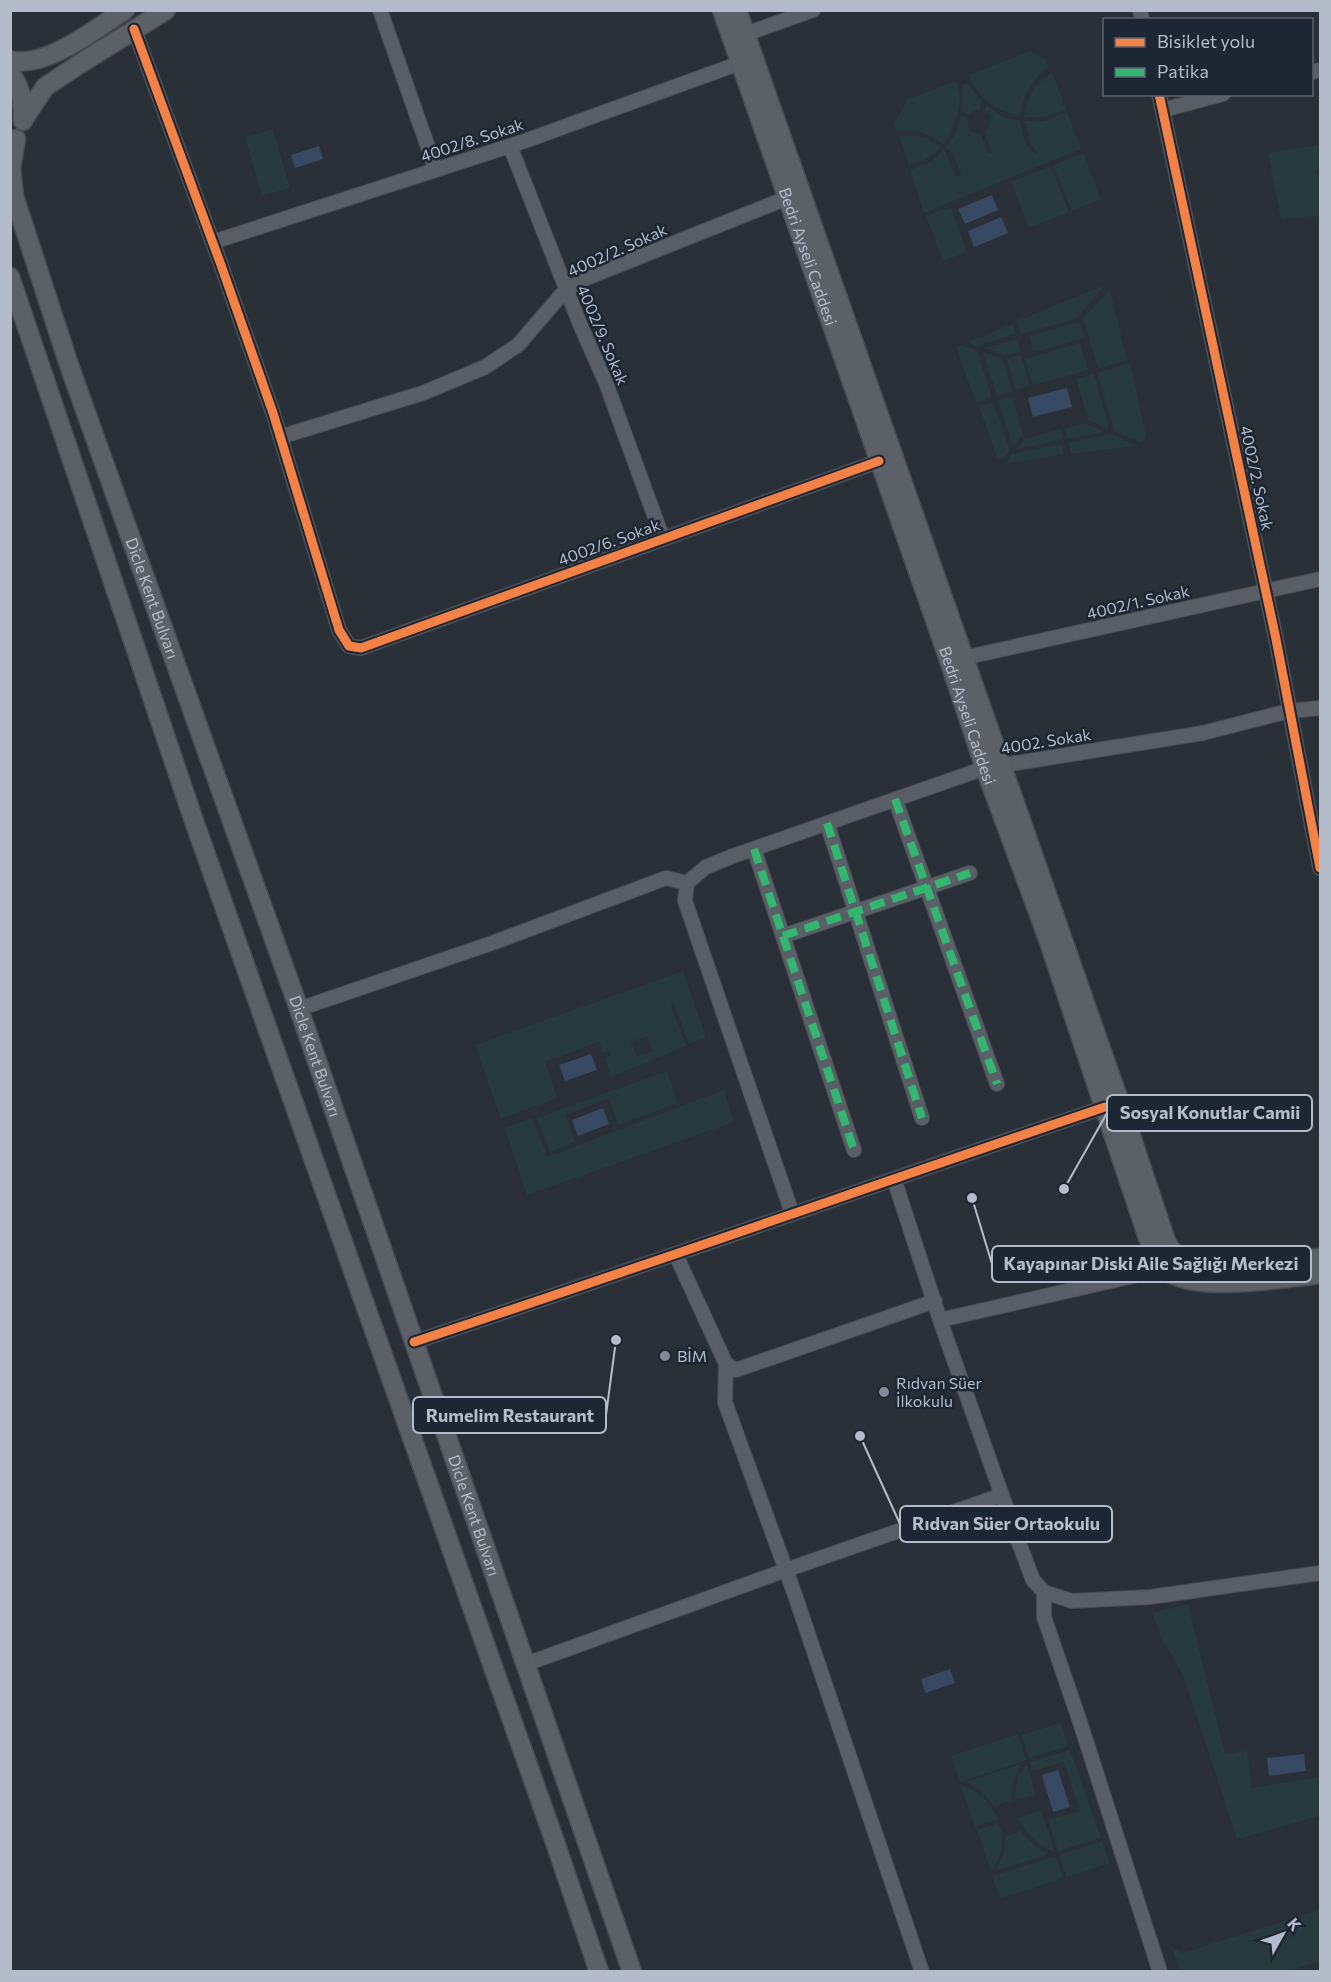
<svg xmlns="http://www.w3.org/2000/svg" width="1331" height="1982" font-family="Commissioner,sans-serif">
	<style>
		.green { fill: #273a3e; fill-rule: evenodd }
		.water { fill: #384963 }
		.lines { fill: none; stroke-linecap: round; stroke-linejoin: round }
		.minor-casing { stroke: #484c53; stroke-width: 16 }
		.major-casing { stroke: #484c55; stroke-width: 21 }
		.minor { stroke: #5a5e66; stroke-width: 14 }
		.major { stroke: #5c6168; stroke-width: 18 }
		.quiet { stroke: #33b770; stroke-width: 8; stroke-dasharray: 15 8; stroke-linecap: butt }
		.cycleway-casing { stroke: #1d2633; stroke-width: 13 }
		.cycleway { stroke: #f48246; stroke-width: 9 }
		.poi-dot { fill: #848b96; stroke: #1d2633; stroke-width: 2 }
		.labels { text-anchor: middle; stroke-width: 5; stroke-linejoin: round; paint-order: stroke }
		.street-label { font-size: 16px; fill: #b4bcc9; stroke: #1d2633 }
		.poi-label { font-size: 16px; fill: #b4bcc9; stroke: #1d2633; text-anchor: start }
		.leader { fill: none; stroke: #b4bcc9; stroke-width: 2 }
		.callout-dot { fill: #b4bcc9; stroke: #1d2633; stroke-width: 2 }
		.callout { fill: #1d2633; stroke: #b4bcc9; stroke-width: 2 }
		.callout-label { font-size: 18px; text-anchor: middle; font-weight: bold; fill: #b4bcc9 }
	</style>
	<rect width="100%" height="100%" fill="#2a3038"/>
	<path class="green" d="M1030,51L1045,59L1049,67C1034,78 1020,97 1021,116C997,112 978,99 969,75Z
		M1052,72L1066,110L1044,117H1024C1029,94 1033,86 1052,72Z
		M955,81C966,100 955,128 943,145C930,133 915,128 897,131L894,123L908,99Z
		M966,84H968L982,101L979,110H973L970,115L962,111L963,85Z
		M986,105L1003,117L1020,121C1023,134 1024,150 1038,154L1031,144L1025,121H1044L1067,112L1081,149L924,213L910,170L931,162L944,149L956,177L961,173L953,154L946,147L954,137L961,115L968,118V127L970,131L981,134L988,154L992,153L984,132L987,130L992,117L984,110Z
		M273,129L290,188L262,196L245,137Z
		M905,135L924,137L941,148L924,160L909,165L899,137Z
		M1320,145V166L1315,172L1320,178V216L1281,219L1268,153Z
		M1083,153L1101,199L1072,211L1053,166Z
		M1051,166L1069,212L1029,228L1011,182Z
		M951,207L967,252L943,261L926,216Z
		M1105,285L1076,319L1021,334L1017,321Z
		M1110,290L1127,360L1098,369L1083,318Z
		M1079,322L1084,338L1033,352L1029,336Z
		M1013,324L1016,334L976,346L968,342Z
		M1017,339L1021,351L1006,355L984,348Z
		M1080,343L1088,370L1033,385L1025,359Z
		M962,345L977,351L992,397L976,403L956,347Z
		M983,352L1003,359L1012,392L997,396Z
		M1021,355L1030,386L1016,390L1007,359Z
		M1130,363L1146,436L1142,443L1114,431L1097,373Z
		M1094,374L1109,429L1088,420L1076,379Z
		M1012,397L1023,435L1013,447L998,400Z
		M993,402L1010,451L1001,461L997,458L979,406Z
		M1086,423L1104,432L1068,439L1065,429Z
		M1061,429L1063,439L1018,449L1025,439Z
		M1113,434L1135,446L1071,454L1069,442Z
		M1062,444L1064,454L1005,464L1012,454Z
		M683,971L706,1037L689,1044L674,1004L671,1006L686,1046L611,1077L605,1058L611,1055L609,1051L603,1053L599,1042L545,1062L557,1098L501,1119L475,1045ZM647,1036L653,1051L637,1057L631,1042Z
		M667,1071L678,1103L618,1125L609,1098L566,1115L575,1142L550,1152L537,1118Z
		M724,1090L734,1122L527,1195L505,1128L532,1118L547,1157Z
		M1188,1604L1225,1754L1247,1751L1252,1788L1320,1777V1816L1237,1839L1183,1675L1160,1635L1152,1613Z
		M1060,1723L1069,1746L1029,1758L1021,1735Z
		M1018,1734L1026,1760L960,1782L951,1756Z
		M1070,1750L1101,1838L1058,1851L1048,1820L1080,1811L1064,1762L1033,1771L1030,1762Z
		M1021,1764L1013,1781L1011,1802L1006,1801L996,1807L977,1788L966,1782Z
		M1027,1765L1036,1795L1015,1800C1015,1788 1017,1774 1027,1765Z
		M960,1784C978,1791 990,1802 998,1819L975,1827Z
		M1041,1810L1055,1852C1037,1845 1027,1835 1018,1818Z
		M999,1823C1005,1840 1002,1858 991,1872L977,1830Z
		M1020,1830L1033,1845L1049,1854L996,1871L1005,1849L1006,1835H1012Z
		M1102,1841L1110,1863L1066,1877L1059,1855Z
		M1056,1856L1063,1878L1002,1898L999,1896L992,1876Z
		M1320,1910V1961L1287,1971H1181L1171,1947L1182,1953Z"/>
	<path class="water" d="M319,146L323,159L295,168L291,155Z
		M992,195L998,210L965,224L958,209Z
		M1001,217L1008,233L974,247L968,231Z
		M1067,388L1072,407L1033,417L1028,398Z
		M591,1054L597,1070L565,1081L559,1065Z
		M603,1108L609,1124L578,1136L572,1120Z
		M950,1669L955,1683L925,1693L921,1679Z
		M1304,1754L1306,1771L1269,1776L1267,1758Z
		M1058,1770L1070,1807L1053,1812L1042,1775Z"/>
	<g class="lines">
		<defs>
			<path id="minor" d="M380,10L436,170
				M1140,10L1142,20
				M134,29L221,265L273,413L339,630L349,646L361,648L879,461
				M746,34L813,10
				M1312,72L1320,70
				M1159,94L1276,639L1320,868
				M1163,110L1223,94
				M510,146L582,329L606,383L663,539
				M213,242L522,142L740,63
				M280,437L423,393L485,367L518,345L562,294L584,279L787,198
				M963,658L1320,579
				M895,799L997,1084
				M827,823L922,1118
				M754,849L854,1150
				M687,883L706,867L733,856L985,768L1203,733L1289,711L1320,708
				M687,883L685,901L792,1213
				M783,936L970,873
				M299,1009L495,942L666,878L687,883
				M894,1179L940,1320L1016,1535L1033,1580L1044,1592L1072,1601L1150,1597L1320,1573
				M676,1255L726,1364L736,1370L935,1301
				M940,1320L1164,1269
				M414,1342C645,1266 874,1185 1105,1107
				M726,1364L725,1402L795,1595L922,1972
				M1044,1592V1617L1080,1722L1160,1972
				M526,1664L786,1570L1002,1495"/>
			<g id="major">
				<path id="s1" d="M722,10L950,663L985,768L1048,939L1148,1238C1153,1248 1157,1263 1166,1270C1194,1294 1284,1278 1320,1274"/>
				<path d="M737,10L1120,1103L1167,1244L1176,1256L1193,1265L1213,1268L1320,1258"/>
				<path d="M10,60C45,70 96,28 125,10"/>
				<path d="M10,73C22,88 23,103 23,121"/>
				<path d="M23,120L45,87L78,65L166,10"/>
				<path id="s2" d="M16,139L11,168L14,196L69,365L299,1009L632,1972"/>
				<path d="M10,277L194,821L555,1842L599,1972"/>
			</g>
		</defs>
		<use href="#minor" class="minor-casing"/>
		<use href="#major" class="major-casing"/>
		<use href="#minor" class="minor"/>
		<use href="#major" class="major"/>
		<path class="quiet" d="M895,799L997,1084
			M827,823L922,1118
			M754,849L854,1150
			M783,936L970,873"/>
		<defs>
			<path id="cycleway" d="M134,29L221,265L273,413L339,630L349,646L361,648L879,461
				M1159,94L1276,639L1320,868
				M414,1342C645,1266 874,1185 1105,1107"/>
		</defs>
		<use href="#cycleway" class="cycleway-casing"/>
		<use href="#cycleway" class="cycleway"/>
	</g>
	<g class="poi-dot">
		<circle cx="665" cy="1356" r="6"/>
		<circle cx="884" cy="1392" r="6"/>
	</g>
	<g class="labels">
		<g class="street-label">
			<text transform="translate(472 140) rotate(-18)" y="6">4002/8. Sokak</text>
			<text transform="translate(617 250) rotate(-24)" y="6">4002/2. Sokak</text>
			<text dy="6" stroke="none"><textPath href="#s1" startOffset="261">Bedri Ayseli Caddesi</textPath></text>
			<text transform="translate(603 335) rotate(67)" y="6">4002/9. Sokak</text>
			<text transform="translate(1257 478) rotate(78)" y="6">4002/2. Sokak</text>
			<text transform="translate(609 542) rotate(-20)" y="6">4002/6. Sokak</text>
			<text dy="6" stroke="none"><textPath href="#s2" startOffset="483">Dicle Kent Bulvarı</textPath></text>
			<text transform="translate(1138 602) rotate(-13)" y="6">4002/1. Sokak</text>
			<text dy="6" stroke="none"><textPath href="#s1" startOffset="747">Bedri Ayseli Caddesi</textPath></text>
			<text transform="translate(1046 741) rotate(-9)" y="6">4002. Sokak</text>
			<text dy="6" stroke="none"><textPath href="#s2" startOffset="969">Dicle Kent Bulvarı</textPath></text>
			<text dy="6" stroke="none"><textPath href="#s2" startOffset="1455">Dicle Kent Bulvarı</textPath></text>
		</g>
		<g class="poi-label">
			<text x="677" y="1362">BİM</text>
			<text x="896" y="1389">Rıdvan Süer<tspan x="896" dy="18">İlkokulu</tspan></text>
		</g>
	</g>
	<path class="leader" d="M1064 1189L1107 1113M972 1198L992 1264M616 1340L606 1415M860 1436L900 1524"/>
	<g class="callout-dot">
		<circle cx="1064" cy="1189" r="6"/>
		<circle cx="972" cy="1198" r="6"/>
		<circle cx="616" cy="1340" r="6"/>
		<circle cx="860" cy="1436" r="6"/>
	</g>
	<g class="callout">
		<rect x="1107" y="1095" width="205" height="36" rx="6"/>
		<rect x="992" y="1246" width="319" height="36" rx="6"/>
		<rect x="413" y="1397" width="193" height="36" rx="6"/>
		<rect x="900" y="1506" width="212" height="36" rx="6"/>
	</g>
	<g class="callout-label">
		<text x="1210" y="1119">Sosyal Konutlar Camii</text>
		<text x="1151" y="1270">Kayapınar Diski Aile Sağlığı Merkezi</text>
		<text x="510" y="1422">Rumelim Restaurant</text>
		<text x="1006" y="1530">Rıdvan Süer Ortaokulu</text>
	</g>
	<rect width="1331" height="1982" fill="none" stroke="#b4bcc9" stroke-width="24"/>
	<rect x="1103" y="18" width="210" height="78" fill="#1d2633" stroke="#59626f" stroke-width="1.5"/>
	<rect x="1115" y="38" width="30" height="9" fill="#f48246" stroke="#59626f" stroke-width="1.5"/>
	<text x="1157" y="48" font-size="18" fill="#b4bcc9">Bisiklet yolu</text>
	<rect x="1115" y="68" width="30" height="9" fill="#33b770" stroke="#59626f" stroke-width="1.5"/>
	<text x="1157" y="78" font-size="18" fill="#b4bcc9">Patika</text>
	<g transform="translate(1283 1934) rotate(50)" stroke="#1d2633" stroke-width="4.5" paint-order="stroke">
	<path d="M0-4.5L10 22L0 15L-10 22Z" fill="#b4bcc9"/>
	<text y="-9" font-size="16" font-weight="bold" text-anchor="middle" fill="#b4bcc9">K</text>
	</g>
</svg>
